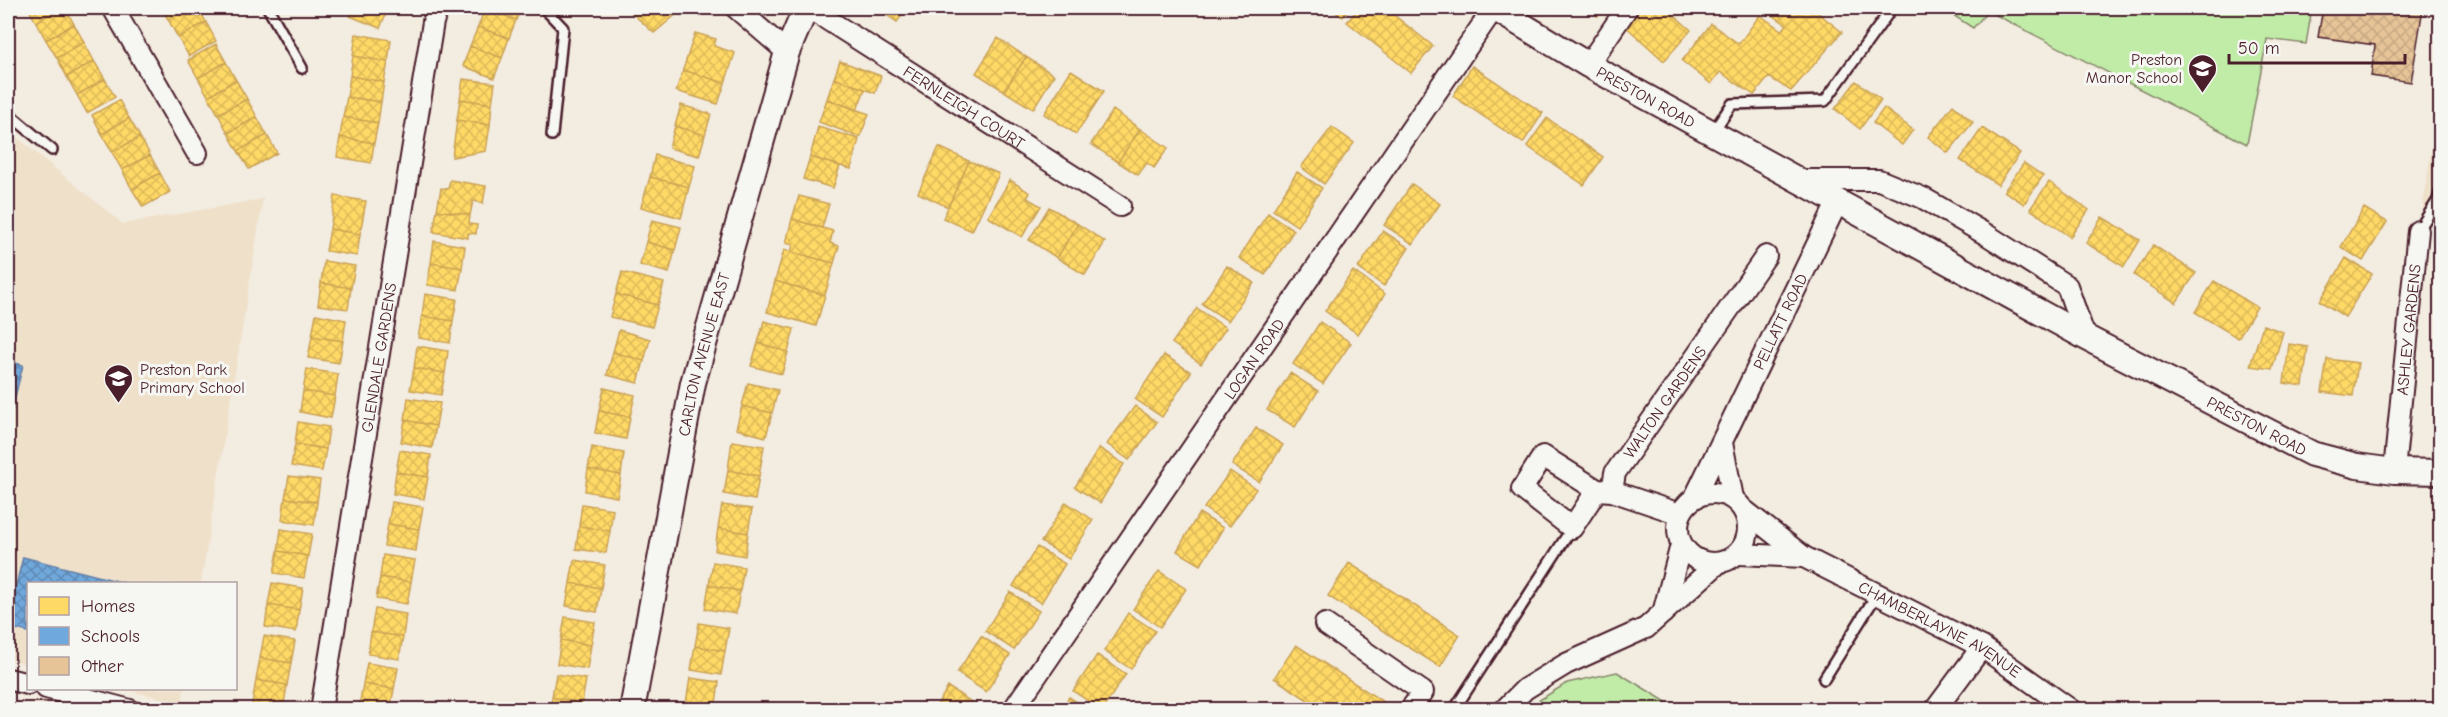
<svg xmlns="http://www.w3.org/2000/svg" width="2448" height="717" font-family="'Comic Neue',sans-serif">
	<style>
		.built { fill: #efe0ca }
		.green { fill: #c1eca8; stroke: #86866a; stroke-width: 1.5 }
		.homes { fill: url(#homes-cross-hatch); stroke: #c9a154; stroke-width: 1.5 }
		.schools { fill: url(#schools-cross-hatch); stroke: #647fa7; stroke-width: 1.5 }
		.building { fill: url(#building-cross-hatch); stroke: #4a1f2b; stroke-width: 1.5 }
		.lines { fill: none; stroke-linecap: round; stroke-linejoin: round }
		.service-casing { stroke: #4a1f2b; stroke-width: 14 }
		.minor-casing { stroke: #4a1f2b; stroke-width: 24 }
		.tertiary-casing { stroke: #4a1f2b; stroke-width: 28 }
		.service { stroke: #f6f6f2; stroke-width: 9 }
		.minor { stroke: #f6f6f2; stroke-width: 20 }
		.tertiary { stroke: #f6f6f2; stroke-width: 24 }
		.labels { text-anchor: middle; stroke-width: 6; stroke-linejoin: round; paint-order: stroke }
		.poi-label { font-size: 16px; fill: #4a1f2b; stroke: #f6f6f2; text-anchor: end }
		.street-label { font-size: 16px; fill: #4a1f2b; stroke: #f6f6f2 }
	</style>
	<defs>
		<pattern id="homes-cross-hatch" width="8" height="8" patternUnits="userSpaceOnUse" patternTransform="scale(1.5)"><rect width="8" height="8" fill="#ffd966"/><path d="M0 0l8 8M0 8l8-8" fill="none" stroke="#dcba59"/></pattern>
		<pattern id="schools-cross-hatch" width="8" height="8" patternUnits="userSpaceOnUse" patternTransform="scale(1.5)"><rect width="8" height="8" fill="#6fa8dc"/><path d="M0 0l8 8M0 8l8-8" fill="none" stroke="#5d88b3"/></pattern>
		<pattern id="building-cross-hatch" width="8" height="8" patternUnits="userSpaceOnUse" patternTransform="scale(1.5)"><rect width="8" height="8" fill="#e6c498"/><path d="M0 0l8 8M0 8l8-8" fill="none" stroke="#c7a883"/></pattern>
	</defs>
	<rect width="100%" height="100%" fill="#f3ece0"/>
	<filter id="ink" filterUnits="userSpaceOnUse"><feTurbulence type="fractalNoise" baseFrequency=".0167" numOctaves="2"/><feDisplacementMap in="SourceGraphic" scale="12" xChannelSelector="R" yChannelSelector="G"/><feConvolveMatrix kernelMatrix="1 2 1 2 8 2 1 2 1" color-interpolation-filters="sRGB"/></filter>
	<g filter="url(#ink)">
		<path class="built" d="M2440,90V213H2426L2423,206Z
			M8,130L123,224L263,199L201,583L28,584V664L8,659Z
			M123,689L184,688V689L182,703Z"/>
		<path class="green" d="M1942,8H2312L2306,44L2267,39L2247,144L1988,11L1973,28Z
			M1617,672L1678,709H1525L1567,683Z"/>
		<path class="homes" d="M28,8H61L36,22Z
			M61,8H65L74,24L46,40L36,22Z
			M161,8H189L168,19Z
			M189,8H198L206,22L178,38L168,19Z
			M353,8H384L388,9L380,28L350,16Z
			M485,8H521L516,20Z
			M485,8L516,20L509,38L478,27Z
			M625,8H640L634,15Z
			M640,8H674L679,12L654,33L634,15Z
			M876,8H907L897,22Z
			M1329,8H1350L1343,17Z
			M1359,8H1385L1433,46L1411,73L1347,22Z
			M1586,8H1604L1598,16Z
			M1638,8H1666L1691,30L1664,61L1623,24Z
			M1774,8H1812L1842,32L1791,91L1769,77L1754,95L1720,72L1711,84L1682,61L1711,24L1739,44L1760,15L1781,30L1787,25L1770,13Z
			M206,22L216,41L189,56L178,38Z
			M74,24L84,42L57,58L46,40Z
			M478,27L509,38L502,58L470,46Z
			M695,33L716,39L714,46L735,53L725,83L683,70Z
			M356,34L391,40L388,62L353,56Z
			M998,38L1026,57L1004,91L976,73Z
			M84,42L94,61L67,77L57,58Z
			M216,44L226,62L198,78L188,60Z
			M470,46L502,58L494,78L463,66Z
			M353,56L388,62L384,82L350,76Z
			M1026,57L1054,75L1033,109L1004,91Z
			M94,61L105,79L77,95L67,77Z
			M840,61L881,76L875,93L834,78Z
			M226,62L236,80L208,96L198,78Z
			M1472,66L1543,113L1523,143L1453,96Z
			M683,70L725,83L718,104L676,91Z
			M1071,70L1104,91L1076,134L1044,114Z
			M350,76L384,82L381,102L347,97Z
			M834,78L865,89L857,110L827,99Z
			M105,79L115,97L87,113L77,95Z
			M463,79L495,83L492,104L460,99Z
			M236,80L247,99L218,114L208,96Z
			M1856,81L1881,100L1860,129L1835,109Z
			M347,97L381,102L378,123L343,117Z
			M247,99L257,117L228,133L218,114Z
			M460,99L492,104L490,125L457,120Z
			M827,99L869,114L860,137L819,122Z
			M119,100L129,118L102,134L92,115Z
			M681,105L711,114L705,135L675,126Z
			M1953,105L1973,122L1948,153L1928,137Z
			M1884,108L1913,130L1902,145L1873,123Z
			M1113,110L1140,129L1118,162L1091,144Z
			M257,117L267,135L238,151L228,133Z
			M343,117L378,123L374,143L340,137Z
			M129,118L140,137L112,152L102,134Z
			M1547,118L1603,157L1584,185L1527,146Z
			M457,120L490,125L486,151L452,157Z
			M675,126L705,135L699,156L669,148Z
			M818,127L859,139L851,169L810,157Z
			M1332,127L1354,143L1324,184L1301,167Z
			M1982,128L2020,153L1998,185L1960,160Z
			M1140,129L1168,148L1154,168L1147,163L1138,175L1118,162Z
			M267,135L277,153L249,169L238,151Z
			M140,137L150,155L122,170L112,152Z
			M340,137L374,143L371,163L337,157Z
			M939,147L969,161L948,207L918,193Z
			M150,155L160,173L132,189L122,170Z
			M655,155L695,166L689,187L650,177Z
			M810,157L840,166L833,188L803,179Z
			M969,161L999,174L972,231L943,218Z
			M2024,163L2043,176L2024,204L2004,191Z
			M1297,172L1322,188L1297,226L1273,210Z
			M160,173L170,192L143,207L132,189Z
			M650,177L689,187L681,218L641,207Z
			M450,180L486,186L483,203L473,201L470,215L437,210L441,188L448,189Z
			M1010,180L1030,193L1027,198L1041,206L1022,237L988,217Z
			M2049,182L2089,210L2070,237L2030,209Z
			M1412,184L1440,204L1413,244L1384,225Z
			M335,196L366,201L360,234L330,229Z
			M799,196L829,204L822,228L792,219Z
			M1049,207L1078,224L1057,258L1029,240Z
			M2364,208L2387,222L2363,261L2341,247Z
			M437,210L470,215L469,224L477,225L476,234L468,233V238L433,232Z
			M1268,213L1294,230L1265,275L1239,258Z
			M2102,217L2140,240L2124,267L2086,243Z
			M792,219L833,231L830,243L839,246L834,263L791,252L793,245L786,243Z
			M652,220L681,227L675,250L646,242Z
			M1078,224L1105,242L1085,275L1057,258Z
			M330,229L360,234L357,256L326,251Z
			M1383,231L1409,248L1384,286L1358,268Z
			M434,241L465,246L462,268L431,263Z
			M646,242L675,250L669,273L640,265Z
			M2153,245L2196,273L2176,303L2134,275Z
			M784,250L834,263L825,295L775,281Z
			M2346,258L2372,274L2345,317L2320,301Z
			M324,261L355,266L351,288L321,283Z
			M431,263L462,268L458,290L427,285Z
			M1227,266L1254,283L1228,321L1202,304Z
			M1353,271L1385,294L1358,334L1325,311Z
			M622,272L664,283L658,305L616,294Z
			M775,281L825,295L816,326L767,312Z
			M2214,281L2257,307L2238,338L2195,312Z
			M321,283L351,288L348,309L318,305Z
			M425,294L457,299L453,321L422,316Z
			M616,294L658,305L652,327L610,317Z
			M1197,308L1226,328L1201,364L1172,343Z
			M316,314L346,320L343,341L312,336Z
			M422,316L453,321L450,343L418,338Z
			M764,321L794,329L788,352L758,343Z
			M1320,322L1351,343L1323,384L1293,364Z
			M2263,325L2283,332L2272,369L2250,366Z
			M619,330L650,339L644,361L613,352Z
			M312,336L343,341L339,363L308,358Z
			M758,343L788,352L782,374L751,366Z
			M2289,344L2308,347L2303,386L2284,383Z
			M417,346L448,351L445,373L414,368Z
			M613,352L644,361L638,383L607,375Z
			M1164,355L1191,372L1162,417L1135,399Z
			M2327,359L2358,363L2353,396L2322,392Z
			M414,368L445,373L441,395L410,390Z
			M307,369L338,374L335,396L303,391Z
			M1290,373L1318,391L1295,427L1267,410Z
			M748,383L778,390L772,413L742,406Z
			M604,388L635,395L630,417L599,411Z
			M303,391L335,396L331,418L300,412Z
			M408,398L440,403L436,426L405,420Z
			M742,406L772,413L766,437L736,429Z
			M1135,406L1157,422L1129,460L1107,444Z
			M599,411L630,417L626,439L595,433Z
			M405,420L436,426L432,448L401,442Z
			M298,422L329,427L326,449L295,444Z
			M1256,428L1283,445L1259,482L1232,465Z
			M732,441L764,446L759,476L728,470Z
			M295,444L326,449L322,471L291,466Z
			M592,447L624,453L621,475L588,469Z
			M1099,448L1124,464L1100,503L1075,487Z
			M400,450L431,455L428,477L396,472Z
			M588,469L621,475L617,497L585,491Z
			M728,470L759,476L755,500L724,494Z
			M1230,471L1256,489L1230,526L1204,508Z
			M396,472L428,477L424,499L393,494Z
			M289,476L320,480L317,502L285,498Z
			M285,498L317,502L314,525L282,520Z
			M392,502L423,507L419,529L388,524Z
			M1066,502L1093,520L1069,559L1041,542Z
			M582,504L613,509L610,531L579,526Z
			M722,505L752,509L748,533L718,528Z
			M1199,513L1223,528L1201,565L1177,551Z
			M388,524L419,529L416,551L384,546Z
			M579,526L610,531L606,553L576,549Z
			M718,528L748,533L745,556L715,551Z
			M281,529L312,534L308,556L278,551Z
			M1037,547L1065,564L1041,603L1013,586Z
			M278,551L308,556L304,578L274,573Z
			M383,555L415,560L411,582L380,577Z
			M574,560L605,565L601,588L570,583Z
			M713,562L744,567L740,591L709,585Z
			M1349,563L1460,635L1440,667L1328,596Z
			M1159,571L1186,589L1160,627L1133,609Z
			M380,577L411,582L407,604L376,599Z
			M272,583L303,588L299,610L268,605Z
			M570,583L601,588L597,612L566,606Z
			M709,585L740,591L736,614L705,609Z
			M1010,592L1039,611L1014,650L985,631Z
			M268,605L299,610L296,632L265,627Z
			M375,609L406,614L403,637L371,632Z
			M1128,613L1155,631L1131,669L1104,651Z
			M565,617L595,622L591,645L561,640Z
			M699,623L729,628L725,651L695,646Z
			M371,632L403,637L399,659L368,654Z
			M264,636L295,641L291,663L260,658Z
			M981,636L1010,655L986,692L957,673Z
			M561,640L591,645L587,669L557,664Z
			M1296,645L1391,707L1390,710H1323L1274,678Z
			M695,646L725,651L721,675L691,670Z
			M1097,655L1126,674L1102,710L1073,691Z
			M260,658L291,663L287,685L256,680Z
			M367,663L398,668L394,689L363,684Z
			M556,674L586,679L582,703L552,697Z
			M690,678L719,682L715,710H694L695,704L686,703Z
			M256,680L287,685L283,710H251Z
			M363,684L394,689L390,710L359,706Z
			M948,687L976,705L973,710H934Z
			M552,697L582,703L581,710H550Z
			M1069,697L1089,710H1061Z"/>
		<path class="schools" d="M8,361L23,365L8,425Z
			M23,557L129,584H28V632L8,627V617Z"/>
		<path class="building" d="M2323,8H2423L2411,82L2371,76L2375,45L2318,37Z"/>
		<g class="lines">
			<defs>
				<path id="service" d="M268,8L302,68
					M544,8L563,28L552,135
					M8,113L52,150
					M1713,132L1732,104L1825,101L1892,8
					M2418,231L2438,200L2440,193
					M1824,679L1877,594
					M1454,710L1572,528"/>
				<g id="minor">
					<path d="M113,8L197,153"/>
					<path d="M736,8L787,52"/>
					<path id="s1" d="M809,8L1120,206"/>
					<path d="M1588,65L1627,8"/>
					<path d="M1800,180H1879L1923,198L1987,235L2067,286L2085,337"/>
					<path d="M1722,443L1733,498"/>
					<path id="s2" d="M2394,471L2418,231"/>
					<path d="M1597,490L1572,528L1522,489L1543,456L1597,490L1612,491L1680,514"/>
					<path id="s3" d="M1612,491L1615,473L1766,256"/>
					<circle cx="1713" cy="528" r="35"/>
					<path id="s4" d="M1695,497L1838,201"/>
					<path id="s5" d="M1744,510L1804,557L1982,647L2071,710"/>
					<path d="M1739,554L1804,557"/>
					<path d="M1663,613L1681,545"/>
					<path d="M1325,624L1423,692L1410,710"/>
					<path d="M8,679L28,684"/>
					<path d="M46,688L130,710"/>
					<path id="s6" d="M321,710L433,22L438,8"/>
					<path id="s7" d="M1013,710L1494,8"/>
					<path d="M1504,710L1525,689L1566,664L1646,628L1716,565"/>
					<path d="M1935,710L1982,647"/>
				</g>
				<g id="tertiary">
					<path id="s8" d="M1494,8L1588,65L2085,337L2312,454L2357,466L2394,471L2440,472"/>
					<path id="s9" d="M632,710L693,383L787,52L806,8"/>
				</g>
			</defs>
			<use href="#service" class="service-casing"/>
			<use href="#minor" class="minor-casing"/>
			<use href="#tertiary" class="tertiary-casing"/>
			<use href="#service" class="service"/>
			<use href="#minor" class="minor"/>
			<use href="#tertiary" class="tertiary"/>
		</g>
	</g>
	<defs>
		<symbol id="school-pin" viewBox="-11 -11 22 30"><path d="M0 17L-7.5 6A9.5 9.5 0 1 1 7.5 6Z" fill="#4a1f2b" stroke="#f6f6f2"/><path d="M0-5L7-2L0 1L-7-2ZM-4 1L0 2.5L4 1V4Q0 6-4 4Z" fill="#fff"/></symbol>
	</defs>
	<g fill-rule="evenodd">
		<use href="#school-pin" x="2186" y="52" width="33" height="45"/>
		<use href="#school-pin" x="102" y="362" width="33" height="45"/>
	</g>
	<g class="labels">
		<g class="poi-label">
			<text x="2182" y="65">Preston<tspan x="2182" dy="18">Manor School</tspan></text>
			<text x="140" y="375" text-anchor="start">Preston Park<tspan x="140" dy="18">Primary School</tspan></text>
		</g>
		<g class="street-label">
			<text dy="6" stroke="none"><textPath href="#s8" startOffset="176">PRESTON ROAD</textPath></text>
			<text dy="6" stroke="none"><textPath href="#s1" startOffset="184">FERNLEIGH COURT</textPath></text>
			<text dy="6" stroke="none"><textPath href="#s4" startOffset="195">PELLATT ROAD</textPath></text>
			<text dy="6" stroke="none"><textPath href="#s2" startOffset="142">ASHLEY GARDENS</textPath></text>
			<text dy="6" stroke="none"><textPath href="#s9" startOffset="363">CARLTON AVENUE EAST</textPath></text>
			<text dy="6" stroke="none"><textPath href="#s6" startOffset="357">GLENDALE GARDENS</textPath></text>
			<text dy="6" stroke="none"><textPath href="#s7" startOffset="426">LOGAN ROAD</textPath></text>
			<text dy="6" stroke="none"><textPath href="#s3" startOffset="105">WALTON GARDENS</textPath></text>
			<text dy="6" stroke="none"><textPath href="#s8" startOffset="870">PRESTON ROAD</textPath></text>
			<text dy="6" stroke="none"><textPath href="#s5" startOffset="230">CHAMBERLAYNE AVENUE</textPath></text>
		</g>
	</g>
	<rect width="2448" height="717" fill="none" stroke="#f6f6f2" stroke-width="30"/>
	<rect x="15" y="15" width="2418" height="687" fill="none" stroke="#4a1f2b" stroke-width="2" filter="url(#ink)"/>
	<rect x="27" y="582" width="210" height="108" fill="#f6f6f2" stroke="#b1a0a2" stroke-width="1.5"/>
	<rect x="39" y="597" width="30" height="18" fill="#ffd966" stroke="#b1a0a2" stroke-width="1.5"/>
	<text x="81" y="612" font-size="18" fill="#4a1f2b">Homes</text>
	<rect x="39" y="627" width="30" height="18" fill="#6fa8dc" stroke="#b1a0a2" stroke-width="1.5"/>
	<text x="81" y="642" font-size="18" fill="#4a1f2b">Schools</text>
	<rect x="39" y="657" width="30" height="18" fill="#e6c498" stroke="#b1a0a2" stroke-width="1.5"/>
	<text x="81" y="672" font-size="18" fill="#4a1f2b">Other</text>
	<path d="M2229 54v9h176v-9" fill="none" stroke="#4a1f2b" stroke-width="3"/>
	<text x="2238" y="54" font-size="18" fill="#4a1f2b" stroke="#f6f6f2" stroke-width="4.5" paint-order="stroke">50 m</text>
</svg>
